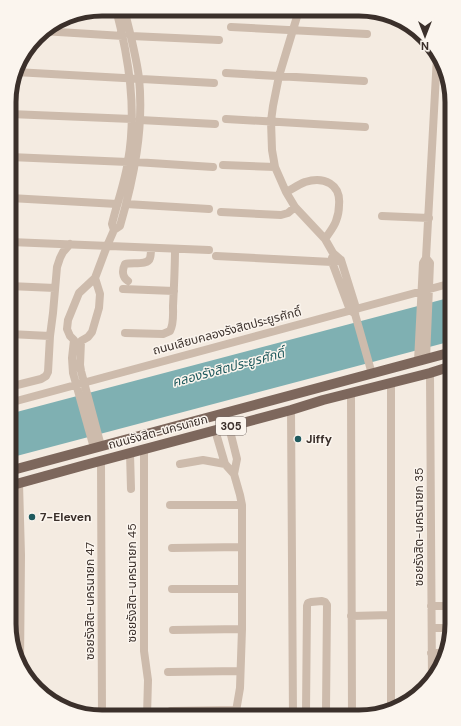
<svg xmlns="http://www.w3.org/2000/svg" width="461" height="726" font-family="'DM Sans','Noto Sans Thai',sans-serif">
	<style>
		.water { fill: #7fb0b2 }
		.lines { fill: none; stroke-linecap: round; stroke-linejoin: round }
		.minor { stroke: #cdbbac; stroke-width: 8 }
		.major { stroke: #7d675c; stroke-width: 10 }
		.poi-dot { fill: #1f5a5e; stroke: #fbf5ee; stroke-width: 1.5 }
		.labels { text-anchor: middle; stroke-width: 3; stroke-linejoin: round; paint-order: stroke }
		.shield { fill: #fbf5ee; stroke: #756b66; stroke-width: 1 }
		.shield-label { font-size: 11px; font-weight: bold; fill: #3b302b }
		.street-label { font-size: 12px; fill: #3b302b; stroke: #fbf5ee }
		.poi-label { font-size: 12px; font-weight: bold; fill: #3b302b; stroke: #fbf5ee; text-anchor: start }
		.water-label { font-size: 13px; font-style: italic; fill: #1f5a5e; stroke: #fbf5ee }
		.rim { fill: none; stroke: #3b302b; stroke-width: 5 }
	</style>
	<rect width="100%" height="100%" fill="#f4ebe1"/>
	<path class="water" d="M452,297V341L9,458V414Z"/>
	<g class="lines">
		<path class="minor" d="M299,10L279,76L273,106L271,121L272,150L275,167L286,192L295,207L325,239L333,253L341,260L356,308L355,314L372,374
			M231,27L367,34
			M42,31L123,36
			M131,36L219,40
			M15,72L214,83
			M226,73L364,81
			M10,114L132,119
			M226,119L365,127
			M140,120L215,124
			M10,157L128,162
			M135,162L213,167
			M223,165L275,167
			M286,192C292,189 298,185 305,182C324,176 341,184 339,205C339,210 338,216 336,221C334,227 329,233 325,239
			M10,198L117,204
			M126,204L209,209
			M221,212L281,215L288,213L295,207
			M382,216L429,218
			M114,230L112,224C117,203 125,182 128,161C137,110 129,59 116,9
			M10,242L209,250
			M216,256L332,262L341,260
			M332,258V262L350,310L354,313
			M95,278L100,294L99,308L92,332L88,337L81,341L80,365L81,371L101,446
			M128,281C122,277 122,270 125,264C132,262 148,266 150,258C151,255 151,251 151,248
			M9,286L55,288
			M123,289L174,291
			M125,333L163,334L170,331C174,324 173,314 173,306C174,287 175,268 175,249
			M9,334L50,336
			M426,359L430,263L426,258
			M418,361L423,263L426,258L437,56
			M430,373L432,682
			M391,383V711
			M9,387L41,379L46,376L48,372L50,336L53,313L57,267L60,258L63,252L70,244
			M351,393L352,717
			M9,403L452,283
			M291,410L293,717
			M229,427L237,459L234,474
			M215,430L225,464L234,474L240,495L242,505V629L240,688L235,717
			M94,448L73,373L72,358L74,340L70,336L67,329L68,320L79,293L95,278L107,246L114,230L120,226C134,178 144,128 139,78C136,55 130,32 124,9
			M144,450V651L148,680L147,716
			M130,453L131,489
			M101,461L102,716
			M180,464L203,460L225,464
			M19,483L21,555L20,665
			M170,505H242
			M172,548L242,547
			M172,589H242
			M322,601L325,602L327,605L326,710C323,717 316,715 309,716L306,712L307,606L308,603L311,602Z
			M431,606H452
			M351,616L391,615
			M432,628H452
			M173,630L242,629
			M431,653H443
			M168,672L240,671
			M171,711L236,710"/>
		<path class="major" d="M9,471L452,352
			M9,486L85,465L291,410L323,400L430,373L452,366"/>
	</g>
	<g class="poi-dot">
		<circle cx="298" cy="439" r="4"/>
		<circle cx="32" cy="517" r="4"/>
	</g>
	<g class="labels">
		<rect class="shield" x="216" y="417" width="30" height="18" rx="3"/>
		<g class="shield-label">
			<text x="231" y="430">305</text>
		</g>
		<g class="street-label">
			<text transform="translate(227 331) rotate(-15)" y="4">ถนนเลียบคลองรังสิตประยูรศักดิ์</text>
			<text transform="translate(158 432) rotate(-15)" y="4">ถนนรังสิต-นครนายก</text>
			<text transform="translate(419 527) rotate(-90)" y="4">ซอยรังสิต-นครนายก 35</text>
			<text transform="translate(132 583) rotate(-90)" y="4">ซอยรังสิต-นครนายก 45</text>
			<text transform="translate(90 601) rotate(-90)" y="4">ซอยรังสิต-นครนายก 47</text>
		</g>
		<g class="poi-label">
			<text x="306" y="443">Jiffy</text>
			<text x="40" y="521">7-Eleven</text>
		</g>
		<g class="water-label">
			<text transform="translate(228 367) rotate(-15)" y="5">คลองรังสิตประยูรศักดิ์</text>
		</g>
	</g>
	<path d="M0 0H461V726H0ZM102 16H359A86 86 0 0 1 445 102V624A86 86 0 0 1 359 710H102A86 86 0 0 1 16 624V102A86 86 0 0 1 102 16Z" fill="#fbf5ee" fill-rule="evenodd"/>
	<path class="rim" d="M102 16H359A86 86 0 0 1 445 102V624A86 86 0 0 1 359 710H102A86 86 0 0 1 16 624V102A86 86 0 0 1 102 16Z"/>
	<g transform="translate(425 36) rotate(180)" stroke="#fbf5ee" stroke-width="3" paint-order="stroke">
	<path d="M0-3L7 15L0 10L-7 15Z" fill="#3b302b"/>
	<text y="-6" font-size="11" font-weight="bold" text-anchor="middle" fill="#3b302b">N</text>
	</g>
</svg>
